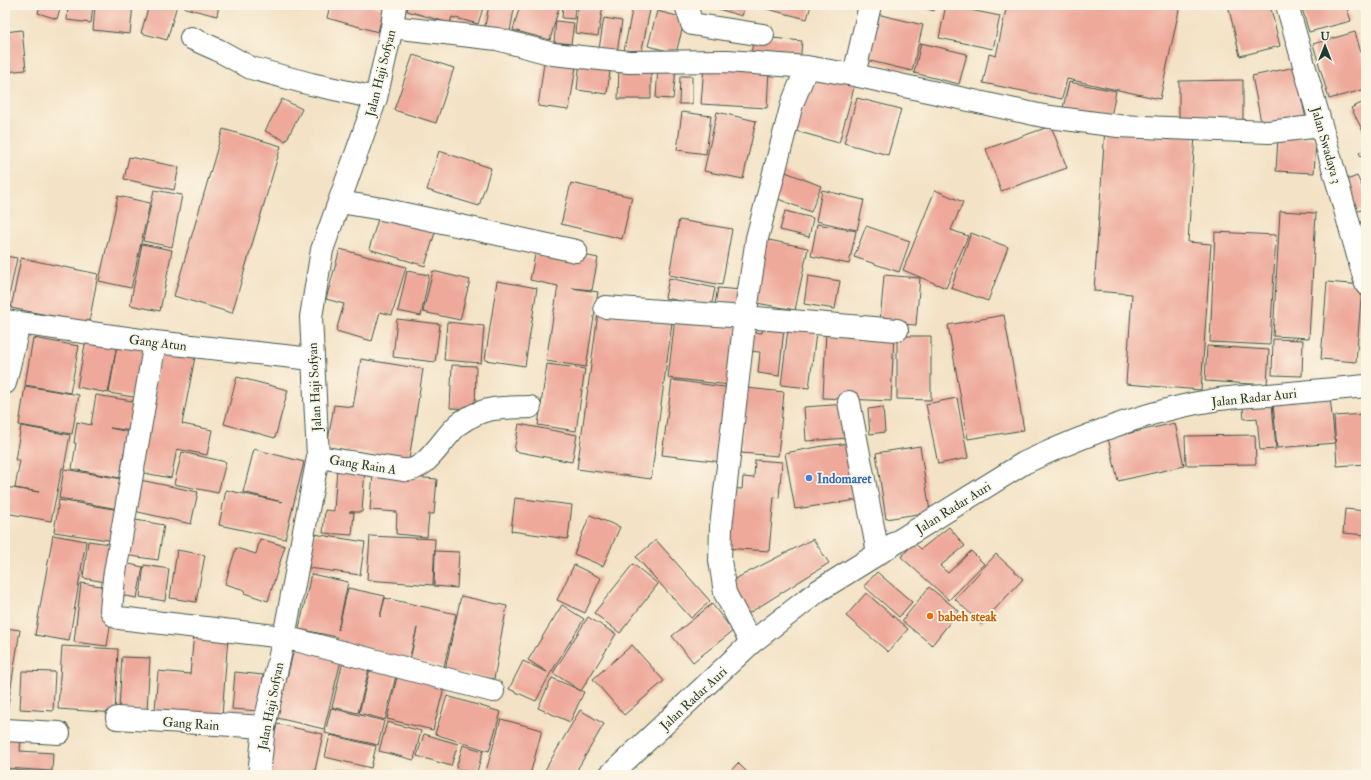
<svg xmlns="http://www.w3.org/2000/svg" width="1371" height="780" font-family="'IM FELL Double Pica',serif">
	<style>
		.building { fill: #eea99a }
		.lines { fill: none; stroke-linecap: round; stroke-linejoin: round }
		.minor-casing { stroke: #3f564a; stroke-width: 24 }
		.major-casing { stroke: #3f564a; stroke-width: 24 }
		.minor { stroke: #fff; stroke-width: 22 }
		.major { stroke: #fff; stroke-width: 22 }
		.shop-dot { fill: #3f7fe0; stroke: #fcf5e5; stroke-width: 1.5 }
		.food-dot { fill: #e8710a; stroke: #fcf5e5; stroke-width: 1.5 }
		.labels { text-anchor: middle; stroke-width: 3.5; stroke-linejoin: round; paint-order: stroke }
		.street-label { font-size: 13px; fill: #1f3d34; stroke: #fcf5e5 }
		.shop-label { font-size: 13px; font-weight: bold; fill: #366cbe; stroke: #fcf5e5; text-anchor: start }
		.food-label { font-size: 13px; font-weight: bold; fill: #c56008; stroke: #fcf5e5; text-anchor: start }
	</style>
	<rect width="100%" height="100%" fill="#fcf5e5"/>
	<filter id="ink" filterUnits="userSpaceOnUse"><feTurbulence type="fractalNoise" baseFrequency=".025" numOctaves="2"/><feDisplacementMap in="SourceGraphic" scale="8" xChannelSelector="R" yChannelSelector="G"/><feConvolveMatrix kernelMatrix="1 2 1 2 8 2 1 2 1" color-interpolation-filters="sRGB"/></filter>
	<filter id="wash" filterUnits="userSpaceOnUse"><feTurbulence type="fractalNoise" baseFrequency=".012" numOctaves="4" result="noise"/><feDisplacementMap in="SourceGraphic" scale="16" xChannelSelector="R" yChannelSelector="G"/><feGaussianBlur stdDeviation="0.9" result="paint"/><feColorMatrix in="noise" values="0 0 0 0 0 0 0 0 0 0 0 0 0 0 0 0 0 1.4 0 .05"/><feComposite in="paint" operator="in"/></filter>
	<g filter="url(#wash)">
		<rect width="100%" height="100%" fill="#f3e2c5"/>
		<g id="blocks">
			<path class="building" d="M40,5H61L57,19L38,13Z
				M68,5H93L91,23L67,20Z
				M95,5H133L130,34L93,30Z
				M149,5H177L167,40L141,33Z
				M186,5H219L217,16L185,8Z
				M288,5H305L304,9Z
				M330,5H370L384,9L378,32L327,18Z
				M408,5H484L478,24L452,17L450,23L407,11Z
				M489,5H515L509,36L484,31Z
				M520,5H552L559,7L550,40L513,30Z
				M563,5H575L574,19L562,18Z
				M578,5H603L598,36L575,33Z
				M633,5H651L641,54L624,51Z
				M719,5H745L742,16L718,9Z
				M764,5H811L807,19L763,8Z
				M916,5H936L934,11Z
				M946,5L1000,16L993,49L939,38Z
				M1007,5H1180L1160,99L1067,79L1062,99L983,83L989,54L996,56Z
				M1228,5H1270L1280,46L1240,56Z
				M1301,5H1346L1351,21L1309,32Z
				M657,11L685,18L676,53L648,46Z
				M877,14L923,25L912,71L866,60Z
				M604,18L622,21L617,52L599,49Z
				M556,21L574,23L571,44L554,42Z
				M22,30L26,70L5,72V32Z
				M1355,32L1366,70V89L1329,99L1313,44Z
				M753,36L802,41L800,64L751,59Z
				M921,43L967,54L959,84L914,73Z
				M413,55L454,68L436,123L394,110Z
				M545,56L577,60L569,110L538,106Z
				M580,60L611,64L607,94L577,90Z
				M658,66L676,68L673,99L656,98Z
				M704,66L769,69L767,108L701,104Z
				M619,67H651V99H618Z
				M1295,67L1306,119L1262,127L1252,76Z
				M812,72L855,84L839,143L796,131Z
				M680,76H692V104H679Z
				M1243,80V126H1179V81Z
				M1069,82L1116,91L1110,122L1062,112Z
				M857,98L901,109L888,155L844,143Z
				M282,99L302,109L286,141L265,131Z
				M1366,101V137L1351,108Z
				M682,112L711,116L706,154L677,150Z
				M717,112L756,121L743,179L704,171Z
				M1051,126L1067,168L1001,191L986,149Z
				M1105,128L1195,135L1188,242L1211,244L1201,390L1126,384L1132,294L1094,291Z
				M223,129L281,146L232,313L174,296Z
				M1278,137L1316,139L1314,173L1276,171Z
				M1366,149V164L1359,153Z
				M439,151L491,168L479,206L427,190Z
				M129,157L179,167L174,190L124,179Z
				M783,171L821,186L811,212L773,197Z
				M1357,176L1366,195V208L1356,212L1342,182Z
				M571,183L632,197L622,239L561,224Z
				M154,190L182,195L172,247L143,241Z
				M822,190L864,200L857,230L816,221Z
				M935,190L963,202L951,230L968,236L946,288L903,270Z
				M118,196L150,203L131,288L99,281Z
				M785,211L813,218L809,237L780,230Z
				M1280,211L1316,213L1309,338L1273,336Z
				M380,212L436,229L425,266L369,249Z
				M679,220L732,229L722,285L669,275Z
				M817,224L856,231L849,264L811,256Z
				M866,226L910,241L899,272L854,257Z
				M1215,232L1276,235L1270,345L1210,342Z
				M971,233L1008,247L988,301L951,288Z
				M764,239L808,248L795,310L751,302Z
				M142,244L172,250L160,311L130,305Z
				M537,245L598,258L592,290L572,288L598,292L586,367L546,361L558,286L530,280Z
				M340,249L406,267L392,315L380,312L372,341L336,331L344,304L326,299Z
				M5,256L17,258L7,306L5,305Z
				M21,258L98,274L89,323L11,308Z
				M407,271L429,275L421,316L398,311Z
				M433,271L470,280L460,320L423,312Z
				M884,275L920,278L916,325L880,323Z
				M808,276L840,281L835,309L804,304Z
				M669,278L715,288L711,307L665,298Z
				M497,281L537,288L525,366L485,360Z
				M1327,282L1362,285L1356,362L1321,359Z
				M718,288L741,290L739,307L715,304Z
				M598,313L672,323L651,479L577,469Z
				M1004,315L1024,430L968,439L948,325Z
				M675,318L737,325L730,385L668,378Z
				M397,319L440,324L435,362L393,357Z
				M447,322L484,326L481,363L444,360Z
				M763,326L784,329L779,376L758,373L760,352L748,351L750,332L762,333Z
				M788,329L816,333L809,388L781,385Z
				M826,330L894,333L891,401L823,398Z
				M897,336H931V400L897,399Z
				M33,338L79,346L70,393L25,385Z
				M86,339L117,345L108,393L77,387Z
				M1273,339L1303,340L1302,376L1272,375Z
				M117,344L148,349L140,398L109,393Z
				M163,345L196,352L182,424L212,430L207,455L177,449L171,478L138,472Z
				M1207,346L1269,350L1267,385L1205,381Z
				M361,359L423,369L409,460L327,447L334,405L353,407Z
				M547,364L585,369L576,431L538,425Z
				M452,365L476,366L475,409L450,408Z
				M237,377L288,390L275,438L224,424Z
				M672,380L732,388L722,462L662,455Z
				M25,386L79,395L72,434L19,425Z
				M747,388L784,392L778,456L741,453Z
				M96,395L138,402L133,431L110,428L134,433L130,453L124,452L120,478L72,469L76,443H74L77,422L91,425Z
				M1330,397L1335,443L1277,448L1273,402Z
				M957,398L968,458L938,464L926,404Z
				M847,404L849,438L806,441L804,407Z
				M1272,404L1276,449L1260,450L1257,418L1244,419L1243,407Z
				M883,407L885,432L870,434L868,409Z
				M1366,414V464L1337,466L1334,416Z
				M1175,423L1184,466L1118,481L1108,438Z
				M519,424L577,435L572,462L514,451Z
				M21,426L70,435L64,468H62L51,521L5,513V487L39,492L15,488L20,460H15Z
				M1255,435L1256,464L1186,465L1185,436Z
				M852,443L864,499L795,509L785,453L823,446Z
				M920,446L930,512L886,519L876,453Z
				M254,449L304,462L285,539L219,525L226,490L282,502L243,492Z
				M182,452L226,462L218,493L174,484Z
				M755,460L782,462L779,498L774,497L769,551L724,548L729,488L742,489L743,477L754,478Z
				M337,467L365,469L362,512H349H354L352,535L323,533L325,510L334,511Z
				M64,469L128,480L123,510L59,498Z
				M373,474L437,479L434,514H429L427,537L396,534L397,512L370,510Z
				M140,480L198,492L191,524L134,511Z
				M515,498L572,505L568,539L511,531Z
				M59,500L119,510L115,541L54,532Z
				M1345,509L1366,511V535L1343,533Z
				M590,515L620,527L603,566L574,554Z
				M130,519L164,525L158,560L124,555Z
				M949,527L965,546L940,566L948,573L971,551L984,564L949,600L901,557L914,543L921,549Z
				M314,534L365,542L360,575L309,568Z
				M53,535L86,541L69,641L35,635Z
				M370,536L435,539L433,585L367,580Z
				M260,539L285,546L268,601L244,593L245,590L225,584L236,548L256,554Z
				M813,539L829,563L746,615L727,583Z
				M656,540L710,601L691,618L636,557Z
				M88,541L117,545L111,583L83,578Z
				M177,550L205,555L196,602L170,598Z
				M435,551L459,552L457,588L434,586Z
				M996,554L1023,579L981,624L955,599Z
				M120,562L143,567L137,598L114,594Z
				M633,564L658,584L620,633L594,613Z
				M144,565L169,569L165,601L140,597Z
				M574,565L601,578L585,613L557,600Z
				M877,572L912,602L899,617L864,586Z
				M311,574L348,582L338,630L348,588L385,596L380,617L385,598L456,614L444,667L410,660L417,628L409,660L336,641L337,637L299,629Z
				M81,583L108,587L112,614L107,646L74,642Z
				M929,587L959,611L932,645L902,621Z
				M866,593L908,629L888,652L846,616Z
				M461,596L507,606L498,652H499L494,679L445,670Z
				M712,604L733,631L693,662L672,636Z
				M562,605L584,619L550,674L536,701L509,689L523,661L547,672L528,660Z
				M588,617L616,634L581,691L553,673Z
				M5,628L20,630L7,711H5Z
				M194,634L228,637L222,716L155,710L158,671L190,674Z
				M295,645L342,657L324,729L277,718Z
				M632,645L664,681L624,715L593,679Z
				M62,646L118,649L115,713L58,709Z
				M122,657L150,658L147,710L119,709Z
				M344,658L370,665L358,713L332,707Z
				M371,665L397,672L385,720L359,713Z
				M22,671L55,672L53,711L20,709Z
				M235,672L263,675L260,711L232,709Z
				M398,673L445,684L433,730L387,719Z
				M552,678L584,692L570,722L538,708Z
				M447,696L501,712L489,751L435,734Z
				M331,708L384,721L378,745L325,733Z
				M580,710L604,724L574,775H542Z
				M501,719L542,730L530,775H501L486,771Z
				M387,722L421,731L414,760L379,751Z
				M277,724L323,734L314,775H266Z
				M5,733L21,734L20,751L53,753L52,771L5,768Z
				M424,734L458,744L451,766L417,756Z
				M330,735L376,746L371,768L325,757Z
				M463,745L483,751L476,775L456,768Z
				M738,763L750,775H727Z
				M5,770L43,772V775H5Z
				M336,772L375,773V775H318V773H336Z"/>
		</g>
	</g>
	<g filter="url(#ink)">
		<use href="#blocks" fill-opacity="0" stroke="#3f564a" stroke-width="1"/>
		<g class="lines">
			<defs>
				<path id="minor" d="M686,5L692,24L763,35
					M1287,5L1366,284
					M392,27L497,39L553,54L629,62L727,61L807,67L854,75L1043,116L1118,126L1269,132L1321,126
					M191,38L218,50L251,68L311,84L376,98
					M854,75L870,5
					M340,202L382,209L576,251
					M605,307L745,317L897,330
					M5,321L155,342L312,359
					M155,342L114,578L111,610L114,615L119,618L284,637L493,691
					M5,383L19,324
					M849,402L878,553
					M318,457L403,470C427,473 443,436 460,423C463,421 467,418 470,417C490,406 508,408 530,407
					M751,643L725,593L720,560L721,527L745,317L757,238L792,104L807,67
					M117,718L264,727
					M5,730L59,733
					M259,775L264,727L284,637L318,457L311,317L322,250L376,98L392,27L395,5"/>
				<path id="major" d="M610,775L751,643L818,591L1024,463C1084,435 1149,410 1214,400C1232,397 1251,396 1269,395C1301,392 1334,389 1366,386"/>
			</defs>
			<use href="#minor" class="minor-casing"/>
			<use href="#major" class="major-casing"/>
			<use href="#minor" class="minor"/>
			<use href="#major" class="major"/>
		</g>
	</g>
	<circle class="shop-dot" cx="809" cy="478" r="4"/>
	<circle class="food-dot" cx="930" cy="616" r="4"/>
	<g class="labels">
		<g class="street-label">
			<text transform="translate(380 73) rotate(-76)" y="5">Jalan Haji Sofyan</text>
			<text transform="translate(1327 145) rotate(74)" y="5">Jalan Swadaya 3</text>
			<text transform="translate(158 342) rotate(7)" y="5">Gang Atun</text>
			<text transform="translate(314 387) rotate(-93)" y="5">Jalan Haji Sofyan</text>
			<text transform="translate(1254 397) rotate(-6)" y="5">Jalan Radar Auri</text>
			<text transform="translate(363 464) rotate(9)" y="5">Gang Rain A</text>
			<text transform="translate(953 507) rotate(-32)" y="5">Jalan Radar Auri</text>
			<text transform="translate(693 698) rotate(-43)" y="5">Jalan Radar Auri</text>
			<text transform="translate(270 706) rotate(-79)" y="5">Jalan Haji Sofyan</text>
			<text transform="translate(191 723) rotate(4)" y="5">Gang Rain</text>
		</g>
		<g class="shop-label">
			<text x="817" y="483">Indomaret</text>
		</g>
		<g class="food-label">
			<text x="938" y="621">babeh steak</text>
		</g>
	</g>
	<rect width="1371" height="780" fill="none" stroke="#fcf5e5" stroke-width="20"/>
	<g transform="translate(1325 46)" stroke="#fcf5e5" stroke-width="3" paint-order="stroke">
	<path d="M0-3L7 15L0 10L-7 15Z" fill="#1f3d34"/>
	<text y="-6" font-size="11" font-weight="bold" text-anchor="middle" fill="#1f3d34">U</text>
	</g>
</svg>
